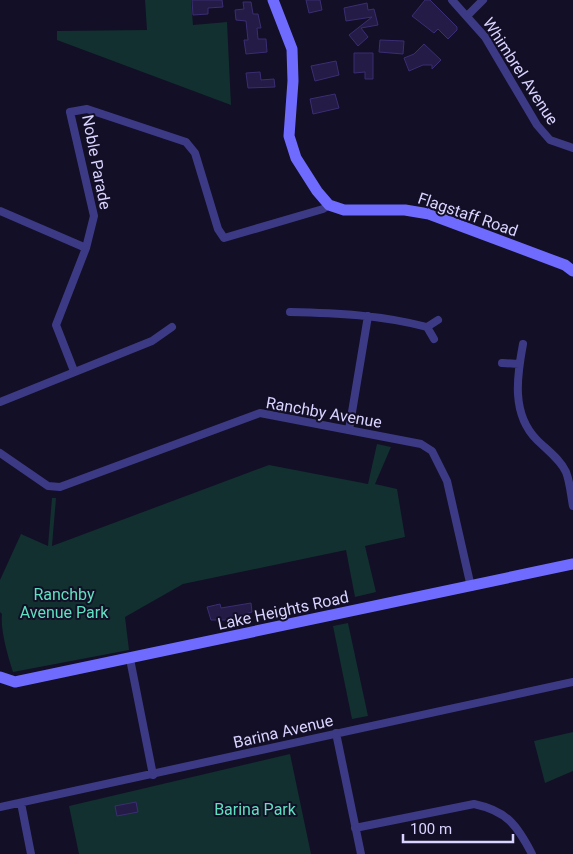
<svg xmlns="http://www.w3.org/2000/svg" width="573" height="854" font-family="Roboto,sans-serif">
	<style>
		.green { fill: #12302f }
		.building { fill: #241b47; stroke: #3b2d73 }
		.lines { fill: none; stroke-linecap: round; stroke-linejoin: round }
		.street { stroke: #3d3a85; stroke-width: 8 }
		.secondary { stroke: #6f6bff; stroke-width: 11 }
		.labels { text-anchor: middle; stroke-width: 4; stroke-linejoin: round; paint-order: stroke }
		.street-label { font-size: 16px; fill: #d9d4ff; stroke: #130f26 }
		.park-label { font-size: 16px; fill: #5fe0c0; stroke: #130f26 }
	</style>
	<rect width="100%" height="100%" fill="#130f26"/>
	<path class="green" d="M145,0H191L193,25L227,22L231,105L57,40V31L147,30Z
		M377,444L391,447L375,484L397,489L405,537L365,546L376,592L355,597L346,550L183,584L125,617L129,650L13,672C8,657 0,629 2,614L0,612V580L21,534L48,546L52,498H56L52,546L269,465L368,484Z
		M348,623L368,716L352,719L333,626Z
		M573,732V771L545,783L534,741Z
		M290,754L311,854H79L69,806Z"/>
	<path class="building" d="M192,0H222L223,7L208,8V14L193,15Z
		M306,0H320L322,10L309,13Z
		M425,0H430L457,27V30L448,39L438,29L434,33L412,16Z
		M243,2H251L253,14H258L261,28H257L258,39H266L267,52L246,54L244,40H248L246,21L236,20L235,10L244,9Z
		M367,3L368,10L374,9L378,25L361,28L368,37L358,46L349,35L372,17L346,21L344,8Z
		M380,40L404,41L403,54L379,52Z
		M424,44L441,60L432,69V65H423L409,71L404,58L414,54Z
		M354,53H373V79H365V72L354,73Z
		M336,61L339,75L315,81L311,66Z
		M260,72L261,80L274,79L275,87L248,88L246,73Z
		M335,94L339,108L313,114L310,99Z
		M251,603L252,612L225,620H211L207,607L220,604L221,608Z
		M136,802L138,812L117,816L115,806Z"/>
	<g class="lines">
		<path class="street" d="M452,0L485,37L537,125L550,140L573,148
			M467,16L483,0
			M0,211L86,248
			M290,312C337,313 381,315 427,327L434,339
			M427,327L438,320
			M523,344C517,376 511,414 537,440C547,450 560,459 566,472C570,482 571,496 573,506
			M502,363L519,364
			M74,371L56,325L86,248L94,216L70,112L87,109L186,142L195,153L218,229L224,238L323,209L329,205
			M0,402L152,341L172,327
			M349,430L368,316
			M0,453L48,486L60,487L260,413L421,444L432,451L447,481L471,587
			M130,659L153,775
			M336,733L361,854
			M21,803L31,854
			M0,807L573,682
			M355,828L474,804C507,811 517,825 532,854"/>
		<path class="secondary" d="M273,0L292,49L293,81L289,136L296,158L317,191L329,205L344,210H405L429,214L565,265L573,271
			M0,677L15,682L573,564"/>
	</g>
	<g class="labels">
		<g class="street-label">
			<text transform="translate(521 71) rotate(57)" y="6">Whimbrel Avenue</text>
			<text transform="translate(97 162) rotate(79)" y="6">Noble Parade</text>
			<text transform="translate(468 214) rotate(19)" y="6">Flagstaff Road</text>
			<text transform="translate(324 412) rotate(10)" y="6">Ranchby Avenue</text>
			<text transform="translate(283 610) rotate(-12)" y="6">Lake Heights Road</text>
			<text transform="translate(283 731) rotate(-13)" y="6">Barina Avenue</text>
		</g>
		<g class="park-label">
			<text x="64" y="600">Ranchby<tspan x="64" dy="18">Avenue Park</tspan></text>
			<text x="255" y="815">Barina Park</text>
		</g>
	</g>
	<path d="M403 834v8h110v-8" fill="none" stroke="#d9d4ff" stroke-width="2.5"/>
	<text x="410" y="834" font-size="15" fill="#d9d4ff" stroke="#130f26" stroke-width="4" paint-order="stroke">100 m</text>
</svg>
